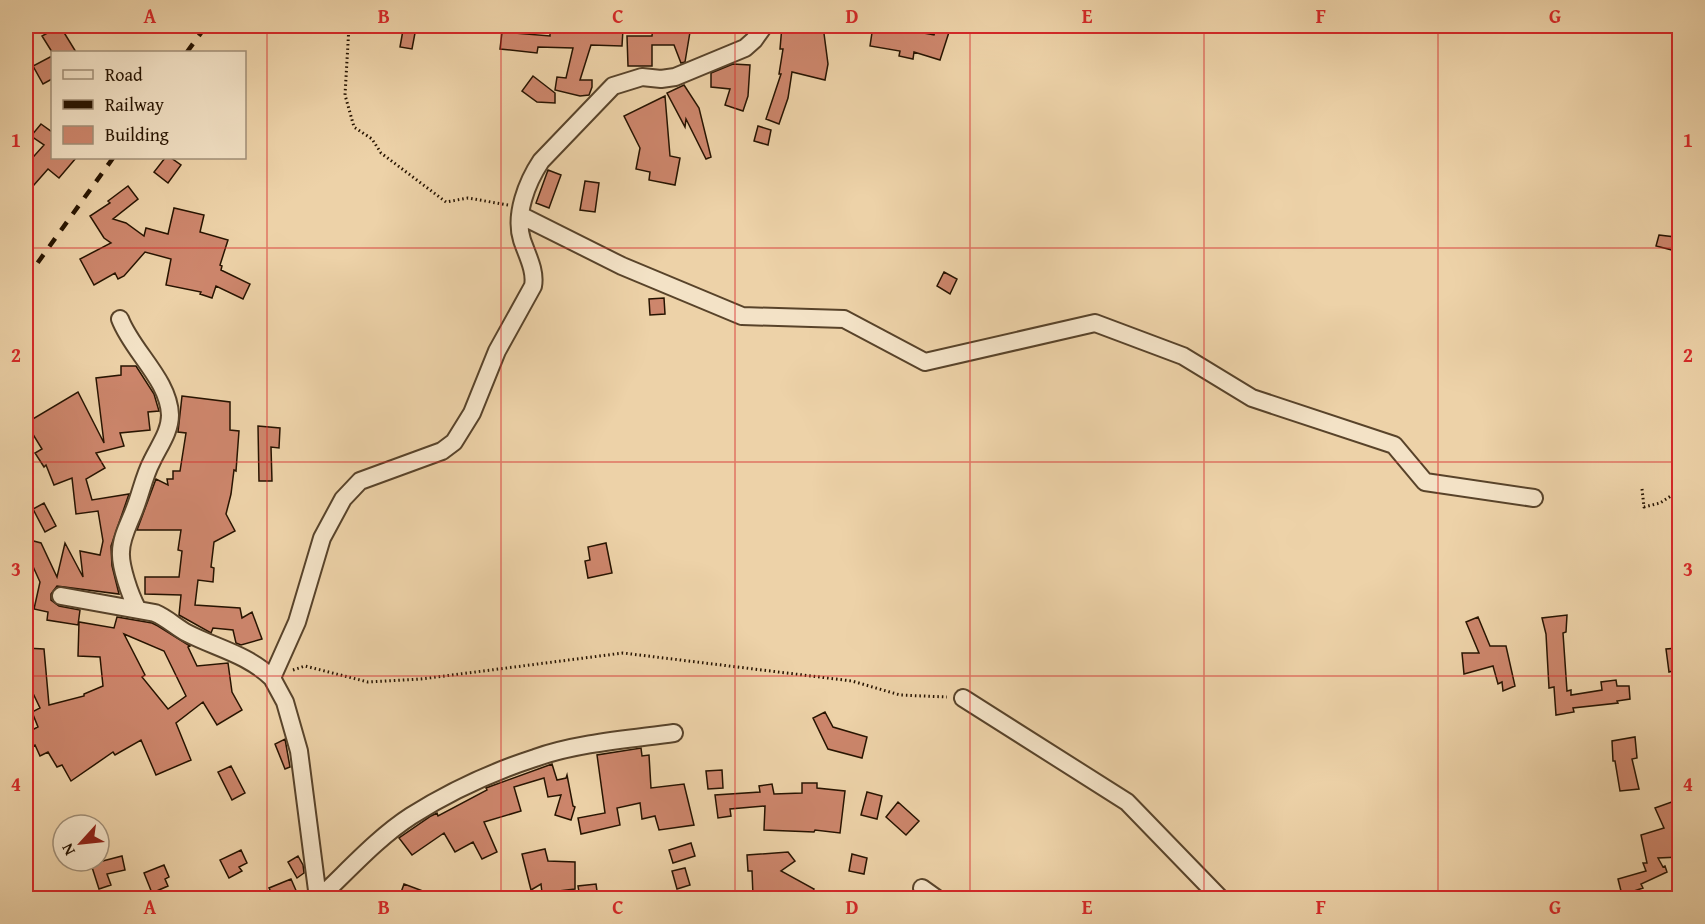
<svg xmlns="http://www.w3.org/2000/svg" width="1705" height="924" font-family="'Gentium Book Plus',serif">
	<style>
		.building { fill: #cd866c; stroke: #261300; stroke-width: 1.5; fill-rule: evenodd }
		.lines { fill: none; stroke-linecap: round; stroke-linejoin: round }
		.street-casing { stroke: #58432a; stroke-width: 20 }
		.path { stroke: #261300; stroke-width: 3; stroke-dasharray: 1.5 3; stroke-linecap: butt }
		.street { stroke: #f3e2c6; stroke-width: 16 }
		.rail { stroke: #261300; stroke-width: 4.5; stroke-dasharray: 10 10; stroke-linecap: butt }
		.grid { fill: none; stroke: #d62828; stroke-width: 1.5; stroke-opacity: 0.55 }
		.neatline { fill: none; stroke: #d62828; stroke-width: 2 }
		.grid-label { font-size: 20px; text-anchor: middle; font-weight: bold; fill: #d62828 }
	</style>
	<rect width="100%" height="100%" fill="#edd2a8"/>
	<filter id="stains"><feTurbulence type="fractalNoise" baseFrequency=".00333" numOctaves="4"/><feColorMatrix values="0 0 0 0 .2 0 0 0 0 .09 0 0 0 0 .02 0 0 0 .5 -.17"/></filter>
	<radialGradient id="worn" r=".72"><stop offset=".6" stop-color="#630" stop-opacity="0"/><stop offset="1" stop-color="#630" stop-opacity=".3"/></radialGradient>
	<path class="building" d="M60,26L76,52H52L42,36Z
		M550,26H572V28L600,29V28L623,29L622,46L591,45L580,80H592V87L589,95L580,96L555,90L557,77L566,78L573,48L538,47L537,53L500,49L502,32L550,36Z
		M653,26H691L685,62L681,63L674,45H652V66H628L627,36H652Z
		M782,26H823L828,64L825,80L792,72L788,98L779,124L766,119L781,74H779L783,49H780Z
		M873,26H885L934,35L937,26H951L940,60L914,52L913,59L899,56L900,51L870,46Z
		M403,30L415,33L412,49L400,47Z
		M52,56V79L43,84L33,66Z
		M733,64L750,65L748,96L743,111L725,105L730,89L711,87V73Z
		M533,76L555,93V103L537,102L522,91Z
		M684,85L699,108L711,157L706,159L686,119L685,127L667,93Z
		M665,96L670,156L680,158L675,185L649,180L650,172L636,169L640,148L624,116Z
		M41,124L52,132V158H76L59,178L48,169L26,194V165L44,145L31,136Z
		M758,126L771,130L768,145L754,141Z
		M165,158H171L181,165L168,183L154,172Z
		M548,170L561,175L549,208L536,203Z
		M585,181L599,183L595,212L580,210Z
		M128,186L138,199L113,219L126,223L144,236L146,228L168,234L174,208L204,215L200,232L228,240L220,265L222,266L221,270L250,284L243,299L216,286L212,298L200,294L201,292L166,285L171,259L145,252L124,276L118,279L115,273L94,285L80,259L111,243L104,238L90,216L110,203L108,201Z
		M1659,235L1675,237L1672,250L1656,246Z
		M944,272L957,279L950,294L937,286Z
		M664,298L665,314L650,315L649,299Z
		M121,366H136L154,394L159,411L148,412L150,430L120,433L124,446L96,453L105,468L86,479L92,500L129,494L111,546L112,566L119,594L57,586L51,594V600L59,606L80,610L78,625L47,620L48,612L34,609L40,582L26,551V539L41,543L57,577L65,543L83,577L80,551L100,555L103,541L98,511L76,514L72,478L54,485L46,465L44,467L35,453L42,449L26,423L78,392L104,443L96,378L121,375Z
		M182,396L230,402V430L239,431L236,471L234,470L231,494L226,514L235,531L214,542L211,567L214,568L213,582L198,580L195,605L240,608L242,618L252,612L262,639L241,645L236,643L233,630L213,628L211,633L179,615L181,595L145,594V577H179L182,551L178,550L181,530H137L156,479L168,485L167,479H173V471H180L186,433L178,432Z
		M258,426L280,428L279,448L271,447L272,481H259Z
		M44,503L56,526L45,532L33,509Z
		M606,543L612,573L588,578L585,561L590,560L588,547Z
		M1567,615L1566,632L1563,633L1567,691L1571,690V695L1602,690L1601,682L1616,680L1617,686H1629L1630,699L1617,701L1618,703L1573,708L1574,712L1556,715L1554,687L1549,688L1546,634L1542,618Z
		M117,617L152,623L158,626L190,646L188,647L197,666L228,663L232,692L242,710L217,725L203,702L176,723L191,760L156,775L141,740L115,755L113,752L71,781L62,765L57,767L48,752L40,756L35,745L26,750V737L33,733L32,730L38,727L32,712L40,708L29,685H26V648L44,649L49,705L84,696V694L103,686L100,657L78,656L79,622L114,628ZM124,634L164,651L186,696L168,709L142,677L145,675Z
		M1478,617L1490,646H1506L1515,686L1503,691L1502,682L1498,684L1493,666L1464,674L1462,653H1479L1466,622Z
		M1678,648L1680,669L1669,672L1666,649Z
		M825,712L833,727L867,737L862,758L828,749L813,718Z
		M1635,737L1637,758L1632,759L1639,789L1620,791L1615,761H1613L1612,741Z
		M285,739L290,767L285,769L275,744Z
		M641,748L642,756L649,755L651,788L684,784L694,825L659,830L655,816L642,819L640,803L617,808L620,825L581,834L578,818L605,813L597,755Z
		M552,764L557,780L566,778L567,775L573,806L575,807L571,820L555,815L561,795L548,797L544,778L514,787L521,811L484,822L497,852L482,859L473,842L455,852L444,833L412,855L399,838L431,816L437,813L438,816L487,790L486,788Z
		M231,766L245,793L232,800L218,772Z
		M722,770L723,788L708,789L706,771Z
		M802,783H817V788L845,791L840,833L815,830L814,832L764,830L765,806L730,809L731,816L718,818L715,795L760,792L759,786L772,784L774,794L802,793Z
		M867,792L882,796L877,819L861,815Z
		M1680,799V857L1658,858L1663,867L1665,866L1667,872L1641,884L1643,888L1622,895L1618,879L1646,871L1643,863H1647L1641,835L1664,828L1655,808Z
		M898,802L919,821L906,835L886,817Z
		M691,843L695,856L673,863L669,850Z
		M545,849L548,861L575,862V889L542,893L541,884L531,890L522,854Z
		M241,850L247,863L239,867L242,871L229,878L220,860Z
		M788,852L795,861L781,871L814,889L809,898L797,895L753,896L752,871H748L747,855Z
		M852,854L867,858L864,874L849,871Z
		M122,856L125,870L107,874L111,885L99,889L91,864Z
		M298,856L303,865L304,873L297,878L288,862Z
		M164,865L169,877L165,879L168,886L152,893L144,873Z
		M685,868L690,885L677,889L672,871Z
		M291,879L298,895L290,898H274L269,888Z
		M404,884L439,897V898H399Z
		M596,884L598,898H580L578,886Z"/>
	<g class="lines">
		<defs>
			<path id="street" d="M520,215L622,266L742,316L844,319L925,362L1095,323L1183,356L1252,398L1394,445L1425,482L1534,498
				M120,319C132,351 169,380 170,415C170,432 159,446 152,461C144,476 141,493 135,508C130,522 121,537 121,552C120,566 130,595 137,608
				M61,596L155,613C167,618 176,627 187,633C216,648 247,654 272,678
				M963,698L1127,802L1220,898
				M922,888L936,898
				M318,898L299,751L285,702L272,678L297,622L322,538L343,499L360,481L442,451L454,442L472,413L497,351L533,286C536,271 527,255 522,240C514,215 527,182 541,161L613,86L642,77L661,79L675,77L745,48L754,40L764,26
				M319,898C348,871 377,838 411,816C449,792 492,772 535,758C577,743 630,739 674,733"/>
		</defs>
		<use href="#street" class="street-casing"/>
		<path class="path" d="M349,26L345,95L354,127L372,139L381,153L446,202L468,198L508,205
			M1642,489L1644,507L1660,503L1674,494L1680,493
			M293,670L305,666L368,682L421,679L623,653L852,681L900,695L947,697"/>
		<use href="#street" class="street"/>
		<path class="rail" d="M187,52L206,26
			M26,279L113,158"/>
	</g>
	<path class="grid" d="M267,26V898M501,26V898M735,26V898M970,26V898M1204,26V898M1438,26V898M26,248H1680M26,462H1680M26,676H1680"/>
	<rect width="1705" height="924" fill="none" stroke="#edd2a8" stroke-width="66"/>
	<rect x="51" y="51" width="195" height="108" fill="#f3e2c6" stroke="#a18f77" stroke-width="1.5"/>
	<rect x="63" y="70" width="30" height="9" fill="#f3e2c6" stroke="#a18f77" stroke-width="1.5"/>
	<text x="105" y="81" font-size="18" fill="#261300">Road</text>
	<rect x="63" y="100" width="30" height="9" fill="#261300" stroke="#a18f77" stroke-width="1.5"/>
	<text x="105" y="111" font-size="18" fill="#261300">Railway</text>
	<rect x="63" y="126" width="30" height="18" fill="#cd866c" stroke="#a18f77" stroke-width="1.5"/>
	<text x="105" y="141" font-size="18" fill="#261300">Building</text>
	<g transform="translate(81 843) rotate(243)"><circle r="28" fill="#f3e2c6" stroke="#a18f77" stroke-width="1.5"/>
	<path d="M0-4.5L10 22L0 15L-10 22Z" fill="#8f2418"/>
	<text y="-9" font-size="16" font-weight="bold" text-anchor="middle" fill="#261300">N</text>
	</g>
	<rect x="33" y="33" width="1639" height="858" class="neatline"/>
	<g class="grid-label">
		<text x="150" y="23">A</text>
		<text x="384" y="23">B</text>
		<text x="618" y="23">C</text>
		<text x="852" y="23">D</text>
		<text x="1087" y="23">E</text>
		<text x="1321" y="23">F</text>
		<text x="1555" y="23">G</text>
		<text x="16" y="147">1</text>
		<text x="1688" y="147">1</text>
		<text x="16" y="362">2</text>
		<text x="1688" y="362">2</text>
		<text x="16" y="576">3</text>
		<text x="1688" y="576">3</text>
		<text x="16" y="791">4</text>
		<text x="1688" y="791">4</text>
		<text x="150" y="914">A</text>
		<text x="384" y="914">B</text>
		<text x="618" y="914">C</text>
		<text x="852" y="914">D</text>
		<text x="1087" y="914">E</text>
		<text x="1321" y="914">F</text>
		<text x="1555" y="914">G</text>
	</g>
	<rect width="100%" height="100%" filter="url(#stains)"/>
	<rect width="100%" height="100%" fill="url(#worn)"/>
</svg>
